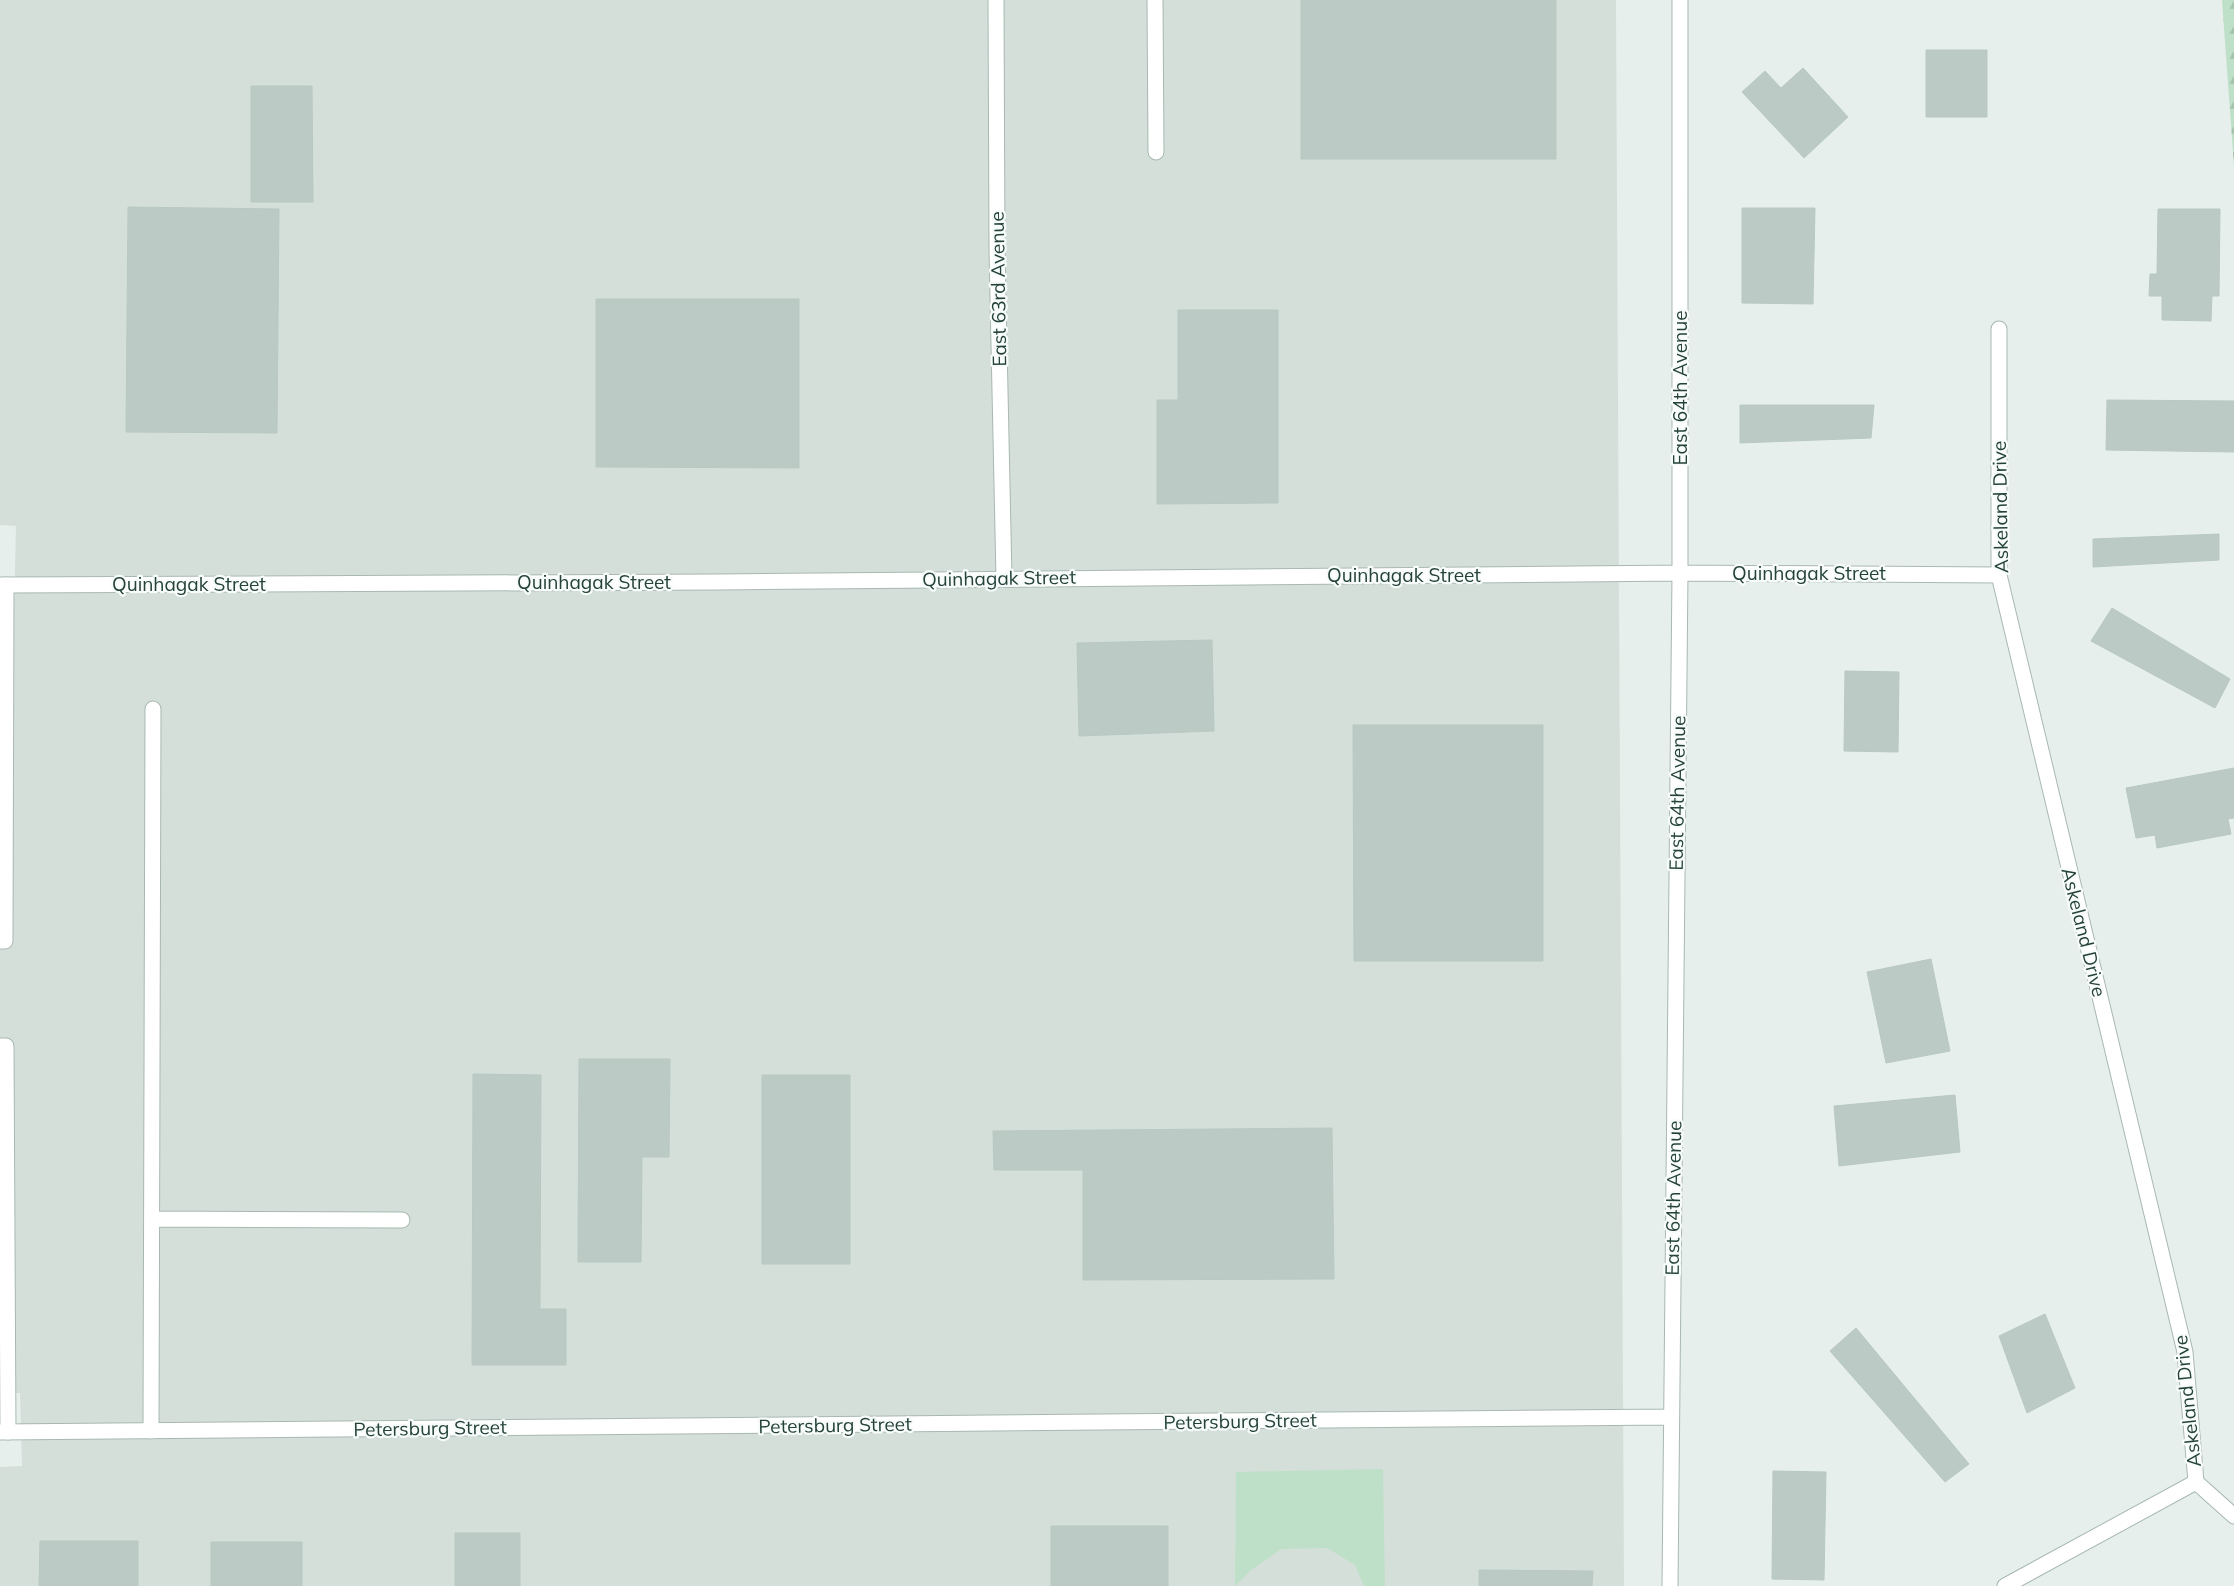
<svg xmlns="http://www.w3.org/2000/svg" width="2234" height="1586" viewBox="0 0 2234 1586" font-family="Mulish,sans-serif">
	<defs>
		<pattern id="forest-firs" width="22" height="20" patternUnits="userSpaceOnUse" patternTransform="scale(1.25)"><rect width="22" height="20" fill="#bfe0c8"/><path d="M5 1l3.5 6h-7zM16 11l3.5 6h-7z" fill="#a4c1ad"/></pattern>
	</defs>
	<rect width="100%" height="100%" fill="#e6efeb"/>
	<!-- built -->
	<path fill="#d4dfda" d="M0,0H1616L1624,1586H0V1467L22,1466L20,1393H0V612H14L16,526L0,525Z"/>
	<!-- green -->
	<path fill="#bfe0c8" d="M1383,1469L1385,1586H1364L1355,1565L1327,1548L1281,1549L1250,1571L1235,1586L1236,1472Z"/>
	<!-- forest -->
	<path fill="url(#forest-firs)" d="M2222,0H2234V167Z"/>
	<!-- building -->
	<path fill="#bbcac4" stroke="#b8c9c2" d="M1301,0H1556V159H1301Z
		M1926,50H1987V117H1926Z
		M1803,68L1848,117L1804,158L1742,92L1765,71L1781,88Z
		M251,86H312L313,202H251Z
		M128,207L279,209L277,433L126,432Z
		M1742,208H1815L1813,304L1742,303Z
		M2158,209H2220L2219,296H2212L2211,321L2162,320V296H2149L2150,274H2157Z
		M596,299H799V468L596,467Z
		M1178,310H1278V503L1157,504V400H1178Z
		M2107,400L2234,401V452L2106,450Z
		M1740,405H1874L1871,438L1740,443Z
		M2219,534V560L2093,567V539Z
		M2112,608L2230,679L2215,708L2091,641Z
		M1212,640L1214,731L1079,736L1077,643Z
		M1845,671L1899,672L1898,752L1844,751Z
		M1353,725H1543V961H1354Z
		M2234,768V818L2228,819L2231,834L2157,848L2155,835L2136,838L2126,788Z
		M1931,959L1950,1051L1886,1063L1867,972Z
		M579,1059H670L669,1157H642L641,1262H578Z
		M473,1074L541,1075L540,1309H566V1365H472Z
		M762,1075H850V1264H762Z
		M1955,1095L1960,1152L1839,1166L1834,1106Z
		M1332,1128L1334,1279L1083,1280V1170H994L993,1131Z
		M2045,1314L2075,1388L2027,1413L1999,1336Z
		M1856,1328L1969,1464L1945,1482L1830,1351Z
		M1773,1471L1826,1472L1824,1580L1772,1579Z
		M1051,1526H1168V1586H1051Z
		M455,1533H520V1586H455Z
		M40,1541H138V1586H39Z
		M211,1542H302V1586H211Z
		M1479,1570L1593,1571L1592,1586H1479Z"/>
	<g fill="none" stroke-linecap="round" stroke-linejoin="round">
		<defs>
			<path id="service" d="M1155,0L1156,152
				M0,941H5L6,585
				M0,1046H6L8,1432
				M152,1219L402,1220
				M151,1431L153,709"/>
			<path id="minor" d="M996,0L997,250L1004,578
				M1999,329V575L2185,1352L2196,1482L2234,1516
				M0,585L718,582L1680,573L1999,575
				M0,1432L1670,1417
				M1670,1586L1680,573V0
				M2005,1586L2196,1482"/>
		</defs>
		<!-- service casing -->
		<use href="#service" stroke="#a8b8b2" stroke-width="17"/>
		<!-- minor casing -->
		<use href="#minor" stroke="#a8b8b2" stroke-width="17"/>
		<!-- service -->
		<use href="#service" stroke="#fff" stroke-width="15"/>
		<!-- minor -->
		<use href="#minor" stroke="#fff" stroke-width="15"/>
	</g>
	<g text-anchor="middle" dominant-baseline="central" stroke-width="4.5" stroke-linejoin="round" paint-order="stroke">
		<!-- street labels -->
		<g font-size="19" fill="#24423a" stroke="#f7fbf9">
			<text transform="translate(998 289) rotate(-91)">East 63rd Avenue</text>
			<text transform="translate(1680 388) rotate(-90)">East 64th Avenue</text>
			<text transform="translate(2000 507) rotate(-91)">Askeland Drive</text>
			<text x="1809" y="573">Quinhagak Street</text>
			<text x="1404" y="575">Quinhagak Street</text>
			<text transform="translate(999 578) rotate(-1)">Quinhagak Street</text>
			<text x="594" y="582">Quinhagak Street</text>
			<text x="189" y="584">Quinhagak Street</text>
			<text transform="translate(1677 793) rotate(-89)">East 64th Avenue</text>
			<text transform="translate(2084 932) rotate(76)">Askeland Drive</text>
			<text transform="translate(1673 1198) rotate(-89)">East 64th Avenue</text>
			<text transform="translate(2187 1401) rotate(-96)">Askeland Drive</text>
			<text transform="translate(1240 1421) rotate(-1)">Petersburg Street</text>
			<text transform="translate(835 1425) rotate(-1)">Petersburg Street</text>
			<text transform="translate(430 1428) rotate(-1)">Petersburg Street</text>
		</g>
	</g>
</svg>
